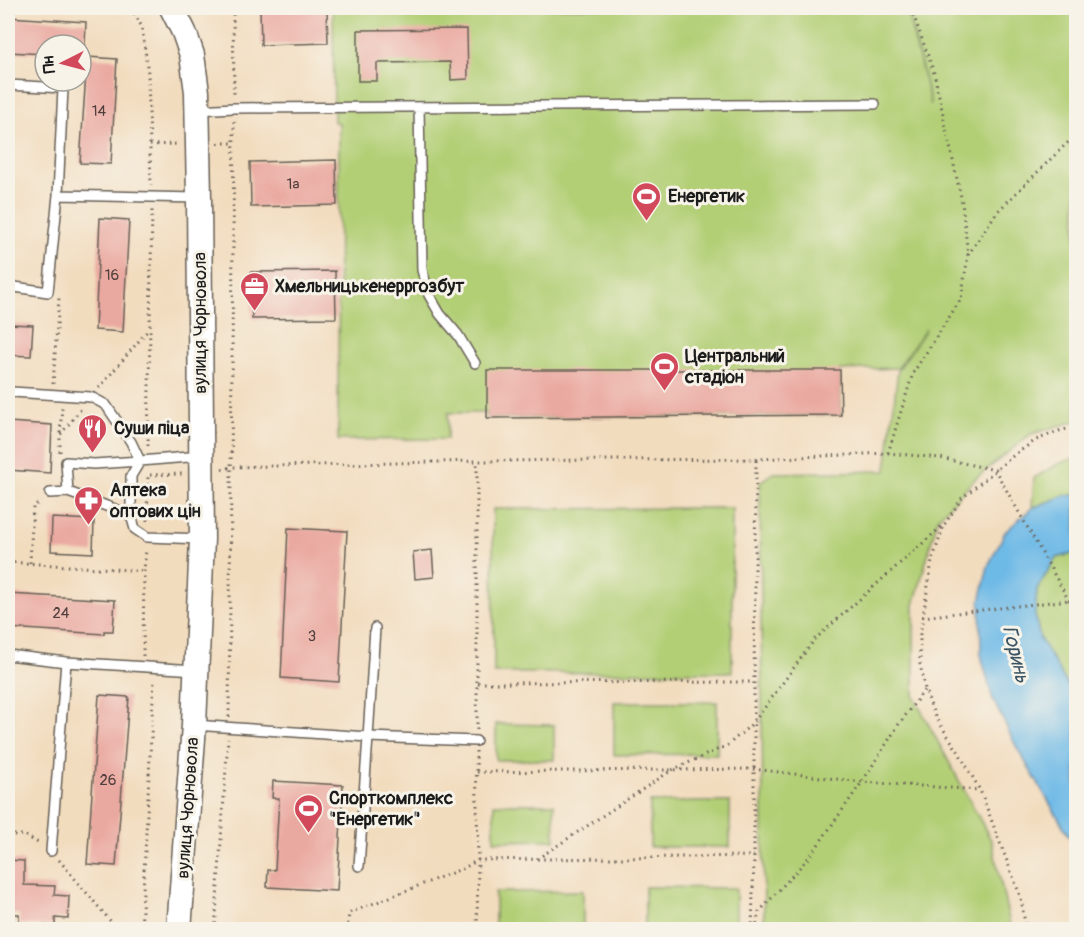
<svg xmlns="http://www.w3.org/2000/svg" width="1084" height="937" viewBox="0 0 1084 937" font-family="Pangolin,sans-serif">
	<rect width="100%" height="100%" fill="#f7f3e8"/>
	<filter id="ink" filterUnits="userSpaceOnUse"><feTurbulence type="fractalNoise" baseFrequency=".0167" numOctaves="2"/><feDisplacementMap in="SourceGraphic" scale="12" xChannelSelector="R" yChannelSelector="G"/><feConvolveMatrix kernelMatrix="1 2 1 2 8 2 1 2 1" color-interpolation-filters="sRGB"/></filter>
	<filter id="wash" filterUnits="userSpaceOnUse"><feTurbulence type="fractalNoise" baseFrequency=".008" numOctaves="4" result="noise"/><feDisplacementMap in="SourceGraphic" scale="24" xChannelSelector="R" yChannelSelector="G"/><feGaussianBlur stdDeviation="1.35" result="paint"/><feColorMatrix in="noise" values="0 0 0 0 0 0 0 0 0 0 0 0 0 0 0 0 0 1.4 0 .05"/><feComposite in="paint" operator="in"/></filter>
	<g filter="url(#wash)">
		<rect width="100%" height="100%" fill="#f2dcbe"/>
		<!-- green -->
		<path fill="#b2cf76" stroke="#677649" stroke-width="1.5" d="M333,8H906L931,105L907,8H1076V421L1031,434L975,479L938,518L914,605V697L992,842L1011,929H764L760,482L773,473L886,471L898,370L926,329L898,368L840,370L841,415L487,418V413H448L447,439L338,440L339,123L334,122Z
			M1076,458V495H1066L1032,508L1034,478L1058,464Z
			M732,508V672L494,673L493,509Z
			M1076,553V699L1040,639L1035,615L1037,589L1056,558Z
			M614,702H717V754L614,755Z
			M496,724L554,725V760H496Z
			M650,802H730V847H650Z
			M494,804H554L555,840L494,841Z
			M645,887L736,888V929H645Z
			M583,891V929H495V892Z"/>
		<!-- water -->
		<path fill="#6ebae7" stroke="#456b82" stroke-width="1.5" d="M1066,495H1076V553L1056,558L1037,589L1035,615L1040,639L1076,699V838L1069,836L1017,748L993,700L981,655L980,602L988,566L1005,532L1032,508Z"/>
		<g id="blocks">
			<!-- building -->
			<path fill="#eaa9a0" d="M260,8H327L328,43L261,45Z
				M8,17L86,22L85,45H45V54L8,52Z
				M467,29L468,79L451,80L450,62L377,63V81H358V30Z
				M87,57L117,59L111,164L80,163Z
				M336,160L337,205L251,207L250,162Z
				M100,218L129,220L123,332L95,330Z
				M335,271L336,318L252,319L251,272Z
				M8,324L33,325L31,356L8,355Z
				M487,370H840L841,415L487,418Z
				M8,422L52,425L50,473L8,470Z
				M52,518L94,520L93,553L51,551Z
				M288,528L347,531L339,682L281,678Z
				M432,550L434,577L415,579L413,552Z
				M8,594L115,600L113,631H104V634L8,628Z
				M99,695L129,697L116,866L87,864Z
				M273,781L343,785L337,891L267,887L268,870H275L279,798H272Z
				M8,860L24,861V885L55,886L54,895L69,896L68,919L55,918V926L19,924V914H8Z"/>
		</g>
	</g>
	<g filter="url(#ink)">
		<use href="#blocks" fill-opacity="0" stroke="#675f55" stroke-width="1.5"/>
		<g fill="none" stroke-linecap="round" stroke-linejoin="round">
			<defs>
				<path id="service" d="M8,85L63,88L58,195L48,292L8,286
					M419,107L422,270L429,295L440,314L458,335L475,363
					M197,110L234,108L875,104
					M58,195L197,198
					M8,395L12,392L91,397L106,405L131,442L140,461L201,456
					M50,493L68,492
					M131,515L68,492L66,462L94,464L140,461L131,476V515L135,529L147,537L202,539
					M375,628L368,737L476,741
					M8,655L66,662L196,670
					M194,725L368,737L359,866
					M51,851L66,662"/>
				<path id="tertiary" d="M172,8L184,32L192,55L197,92L199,198L202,539L194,725L179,930"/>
			</defs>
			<!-- service casing -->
			<use href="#service" stroke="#675f55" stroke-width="12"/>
			<!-- tertiary casing -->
			<use href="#tertiary" stroke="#675f55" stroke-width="27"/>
			<!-- path -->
			<path stroke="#675f55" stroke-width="3" stroke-dasharray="1.5 4.5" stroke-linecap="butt" d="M131,8L142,27L148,73L151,185
				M233,8L234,96
				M218,143H234
				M150,145L178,144
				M968,255L997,212L1062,148L1076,135
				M53,384L59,298
				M99,388L149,329
				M60,433L62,407
				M148,446L152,210
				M60,452V435L81,409
				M888,453L913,373L961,299L968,256L962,202L934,73L911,8
				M222,469L232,467L477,461L756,459L888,453L940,458L995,470L1072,606L1076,609
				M150,475L182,474
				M147,521L148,474
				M8,562L144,571
				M30,563L33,507L41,501
				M922,617L1069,600
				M143,656L144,571L146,549
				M478,683L754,682
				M229,717L234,120
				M477,730V461
				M476,751L478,860L477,930
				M477,772L753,769L862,782L980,790
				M8,835H24L40,844
				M537,859L672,770L728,745L754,722L815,639L942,526
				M59,860L118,930
				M141,930L154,679
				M215,930L228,738
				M347,930L349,913L464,868L478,860L754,856
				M752,930L754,856V682L756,459
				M755,930L759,912L811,855L862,782L899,724L925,689
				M1026,930L1021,898L980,790L958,751L935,717L925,689L920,664V634L932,561L944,525L962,498L1014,455L1036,440L1059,431L1076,427"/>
			<!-- service -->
			<use href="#service" stroke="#fff" stroke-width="9"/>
			<!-- tertiary -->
			<use href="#tertiary" stroke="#fff" stroke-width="24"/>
		</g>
	</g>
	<!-- icons -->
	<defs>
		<symbol id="stadium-pin" viewBox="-11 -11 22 30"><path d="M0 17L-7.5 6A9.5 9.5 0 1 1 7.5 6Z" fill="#d1495b" stroke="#f7f3e8"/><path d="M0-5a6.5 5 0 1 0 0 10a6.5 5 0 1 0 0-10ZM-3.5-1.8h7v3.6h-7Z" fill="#fff"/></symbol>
		<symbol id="office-pin" viewBox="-11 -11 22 30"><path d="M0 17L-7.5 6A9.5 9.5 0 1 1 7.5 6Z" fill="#d1495b" stroke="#f7f3e8"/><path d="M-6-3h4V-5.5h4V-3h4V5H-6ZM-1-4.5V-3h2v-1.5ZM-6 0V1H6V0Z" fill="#fff"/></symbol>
		<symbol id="restaurant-pin" viewBox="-11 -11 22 30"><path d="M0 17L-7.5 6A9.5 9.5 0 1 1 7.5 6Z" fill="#d1495b" stroke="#f7f3e8"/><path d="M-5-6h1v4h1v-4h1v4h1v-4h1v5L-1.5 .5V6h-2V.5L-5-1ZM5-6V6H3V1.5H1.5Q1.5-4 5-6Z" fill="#fff"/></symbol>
		<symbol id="pharmacy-pin" viewBox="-11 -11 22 30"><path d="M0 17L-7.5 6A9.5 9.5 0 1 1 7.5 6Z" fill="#d1495b" stroke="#f7f3e8"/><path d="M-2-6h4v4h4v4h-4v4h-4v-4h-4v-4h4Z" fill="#fff"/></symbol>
	</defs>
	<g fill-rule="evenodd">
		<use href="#stadium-pin" x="630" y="180" width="33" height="45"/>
		<use href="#office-pin" x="238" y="270" width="33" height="45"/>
		<use href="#stadium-pin" x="648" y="350" width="33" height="45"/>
		<use href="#restaurant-pin" x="76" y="412" width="33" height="45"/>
		<use href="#pharmacy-pin" x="72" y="484" width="33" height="45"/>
		<use href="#stadium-pin" x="292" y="792" width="33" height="45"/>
	</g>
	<g text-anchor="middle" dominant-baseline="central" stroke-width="6" stroke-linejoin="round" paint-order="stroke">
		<!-- number labels -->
		<g font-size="15" fill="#503f3d">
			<text x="99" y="111">14</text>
			<text x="293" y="184">1а</text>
			<text x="112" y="275">16</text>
			<text x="61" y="613">24</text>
			<text x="312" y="636">3</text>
			<text x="108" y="780">26</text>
		</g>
		<!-- poi labels -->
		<g font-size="18" font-weight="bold" fill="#1c1c1c" stroke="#f7f3e8" text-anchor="start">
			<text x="668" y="196">Енергетик</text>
			<text x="275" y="286">Хмельницькенерргозбут</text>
			<text x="685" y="356">Центральний<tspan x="685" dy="21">стадіон</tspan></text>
			<text x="114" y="428">Суши піца</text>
			<text x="110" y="490">Аптека<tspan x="110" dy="21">оптових цін</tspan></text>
			<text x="329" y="798">Спорткомплекс<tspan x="329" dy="21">"Енергетик"</tspan></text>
		</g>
		<!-- street labels -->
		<g font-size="18" fill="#1c1c1c" stroke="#f7f3e8">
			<text transform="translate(200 323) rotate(-90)">вулиця Чорновола</text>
			<text transform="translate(188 808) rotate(-86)">вулиця Чорновола</text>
		</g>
		<!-- water labels -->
		<g font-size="20" font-style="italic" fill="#395363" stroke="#f7f3e8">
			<text transform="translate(1016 654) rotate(76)">Горинь</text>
		</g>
	</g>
	<!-- margin -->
	<rect width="1084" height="937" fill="none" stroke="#f7f3e8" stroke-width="30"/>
	<!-- north arrow -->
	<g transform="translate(63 63) rotate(264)"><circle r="28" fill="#f7f3e8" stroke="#9f9d96" stroke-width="1.5"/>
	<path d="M0-4.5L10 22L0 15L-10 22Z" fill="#d1495b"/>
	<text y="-9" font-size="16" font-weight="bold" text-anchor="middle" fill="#1c1c1c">Пн</text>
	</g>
</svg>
